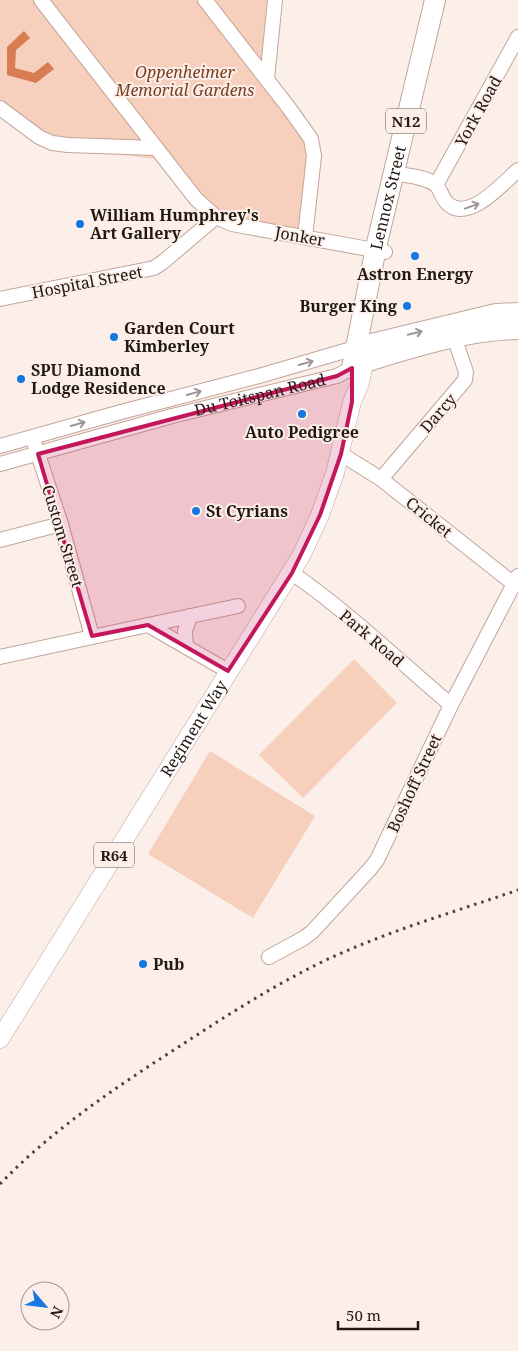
<svg xmlns="http://www.w3.org/2000/svg" width="518" height="1351" viewBox="0 0 518 1351" font-family="'Noto Serif',serif">
	<rect width="100%" height="100%" fill="#fcefea"/>
	<!-- green -->
	<path fill="#f7cfbd" d="M0,0H274L268,84L313,144L302,240L217,223C192,210 178,183 162,160L44,145L0,109Z
		M354,659L397,703L303,798L259,755Z
		M210,751L315,816L253,918L148,854Z"/>
	<!-- water -->
	<path fill="#d87c52" d="M24,31L30,38L16,50L15,68L34,73L48,62L54,69L36,83L7,75V47Z"/>
	<g fill="none" stroke-linecap="round" stroke-linejoin="round">
		<defs>
			<g id="minor">
				<path d="M41,0L196,199L216,217L232,224L385,252"/>
				<path d="M205,0L289,108L311,139L314,156L305,237"/>
				<path d="M267,79L275,0"/>
				<path d="M0,108L39,137L52,143L68,145L156,148"/>
				<path d="M394,173C407,176 423,176 435,184C440,188 442,198 447,203C468,224 503,183 518,170"/>
				<path d="M436,185L518,37"/>
				<path d="M0,299L154,268L163,262L216,217"/>
				<path d="M35,445L61,524L92,636"/>
				<path d="M0,446L121,412L259,376L355,348"/>
				<path d="M341,454L381,479L514,584"/>
				<path id="s1" d="M0,464L172,416L337,376L352,368"/>
				<path d="M381,479L465,380L466,372L454,337"/>
				<path d="M0,540L61,524"/>
				<path d="M292,573C348,612 399,661 451,705"/>
				<path d="M148,625L238,606"/>
				<path d="M186,647L185,631L190,616"/>
				<path d="M0,657L148,625L228,671"/>
				<path d="M269,957L304,938L312,932L370,869L377,860L451,705L518,576"/>
			</g>
			<g id="major">
				<path id="s2" d="M0,1039L301,556L320,515L335,473L352,402L360,383L364,362"/>
			</g>
			<g id="highway">
				<path d="M355,348L496,314L518,313"/>
				<path id="s3" d="M352,368L377,243L435,0"/>
				<path d="M352,368L364,362C414,347 466,330 518,329"/>
			</g>
		</defs>
		<!-- minor casing -->
		<use href="#minor" stroke="#c3a598" stroke-width="16"/>
		<!-- major casing -->
		<use href="#major" stroke="#c3a598" stroke-width="19"/>
		<!-- highway casing -->
		<use href="#highway" stroke="#c3a598" stroke-width="22"/>
		<!-- minor -->
		<use href="#minor" stroke="#fff" stroke-width="14"/>
		<!-- major -->
		<use href="#major" stroke="#fff" stroke-width="18"/>
		<!-- highway -->
		<use href="#highway" stroke="#fff" stroke-width="20"/>
		<!-- rail -->
		<path stroke="#4c413c" stroke-width="3" stroke-dasharray="2.5 5" stroke-linecap="butt" d="M0,1184C54,1128 118,1086 183,1044C229,1014 276,984 326,960C388,931 454,912 518,890"/>
	</g>
	<!-- one-way arrows -->
	<defs><path id="oneway-shaft" d="M-6 0H5M1.5-3L5.5 0L1.5 3" fill="none" stroke-width="1.6" stroke-linecap="round" stroke-linejoin="round" transform="scale(1.25)"/></defs>
	<g stroke="#9c9795">
		<use href="#oneway-shaft" transform="translate(472 206) rotate(-20)"/>
		<use href="#oneway-shaft" transform="translate(415 333) rotate(-13)"/>
		<use href="#oneway-shaft" transform="translate(306 363) rotate(-15)"/>
		<use href="#oneway-shaft" transform="translate(194 393) rotate(-15)"/>
		<use href="#oneway-shaft" transform="translate(78 424) rotate(-16)"/>
	</g>
	<!-- marked area -->
	<path fill="#c2185b" fill-opacity="0.2" stroke="#c2185b" stroke-width="4" stroke-linejoin="round" d="M352,368V402L341,454L320,515L292,573L228,671L148,625L92,636L38,454L337,376Z"/>
	<!-- markers -->
	<g fill="#1578e1" stroke="#fcefea" stroke-width="2">
		<circle cx="80" cy="224" r="5"/>
		<circle cx="415" cy="256" r="5"/>
		<circle cx="407" cy="306" r="5"/>
		<circle cx="114" cy="337" r="5"/>
		<circle cx="21" cy="379" r="5"/>
		<circle cx="302" cy="414" r="5"/>
		<circle cx="196" cy="511" r="5"/>
		<circle cx="143" cy="964" r="5"/>
	</g>
	<g text-anchor="middle" dominant-baseline="central" stroke-width="4" stroke-linejoin="round" paint-order="stroke">
		<!-- shield labels -->
		<g fill="#fcefea" stroke="#645854" stroke-width="1">
			<rect x="386" y="108.5" width="40" height="25" rx="4"/>
			<rect x="94" y="842.5" width="40" height="25" rx="4"/>
		</g>
		<g font-size="15" font-weight="bold" fill="#231813">
			<text x="406" y="121">N12</text>
			<text x="114" y="855">R64</text>
		</g>
		<!-- park labels -->
		<g font-size="16" font-style="italic" fill="#793c1e" stroke="#fcefea">
			<text x="185" y="72">Oppenheimer<tspan x="185" dy="18">Memorial Gardens</tspan></text>
		</g>
		<!-- street labels -->
		<g font-size="16" fill="#231813" stroke="#fcefea">
			<text transform="translate(478 111) rotate(-61)">York Road</text>
			<text stroke="none"><textPath href="#s3" startOffset="174">Lennox Street</textPath></text>
			<text transform="translate(300 236) rotate(10)">Jonker</text>
			<text transform="translate(87 282) rotate(-11)">Hospital Street</text>
			<text stroke="none"><textPath href="#s1" startOffset="269">Du Toitspan Road</textPath></text>
			<text transform="translate(438 413) rotate(-49)">Darcy</text>
			<text transform="translate(429 517) rotate(39)">Cricket</text>
			<text transform="translate(63 536) rotate(73)">Custom Street</text>
			<text transform="translate(372 638) rotate(40)">Park Road</text>
			<text stroke="none"><textPath href="#s2" startOffset="366">Regiment Way</textPath></text>
			<text transform="translate(414 783) rotate(-65)">Boshoff Street</text>
		</g>
		<!-- poi labels -->
		<g font-size="16" font-weight="bold" fill="#231813" stroke="#fcefea" text-anchor="start">
			<text x="90" y="215">William Humphrey's<tspan x="90" dy="18">Art Gallery</tspan></text>
			<text x="415" y="274" text-anchor="middle">Astron Energy</text>
			<text x="397" y="306" text-anchor="end">Burger King</text>
			<text x="124" y="328">Garden Court<tspan x="124" dy="18">Kimberley</tspan></text>
			<text x="31" y="370">SPU Diamond<tspan x="31" dy="18">Lodge Residence</tspan></text>
			<text x="302" y="432" text-anchor="middle">Auto Pedigree</text>
			<text x="206" y="511">St Cyrians</text>
			<text x="153" y="964">Pub</text>
		</g>
	</g>
	<!-- north arrow -->
	<g transform="translate(45 1306) rotate(118)"><circle r="24" fill="#fcefea" stroke="#a59994"/>
	<path d="M0-4L9 19L0 12L-9 19Z" fill="#1578e1"/>
	<text y="-8" font-size="14" font-weight="bold" text-anchor="middle" fill="#231813">N</text>
	</g>
	<!-- scale -->
	<path d="M338 1321v8h80v-8" fill="none" stroke="#231813" stroke-width="2.5"/>
	<text x="346" y="1321" font-size="15" fill="#231813" stroke="#fcefea" stroke-width="4" paint-order="stroke">50 m</text>
</svg>
